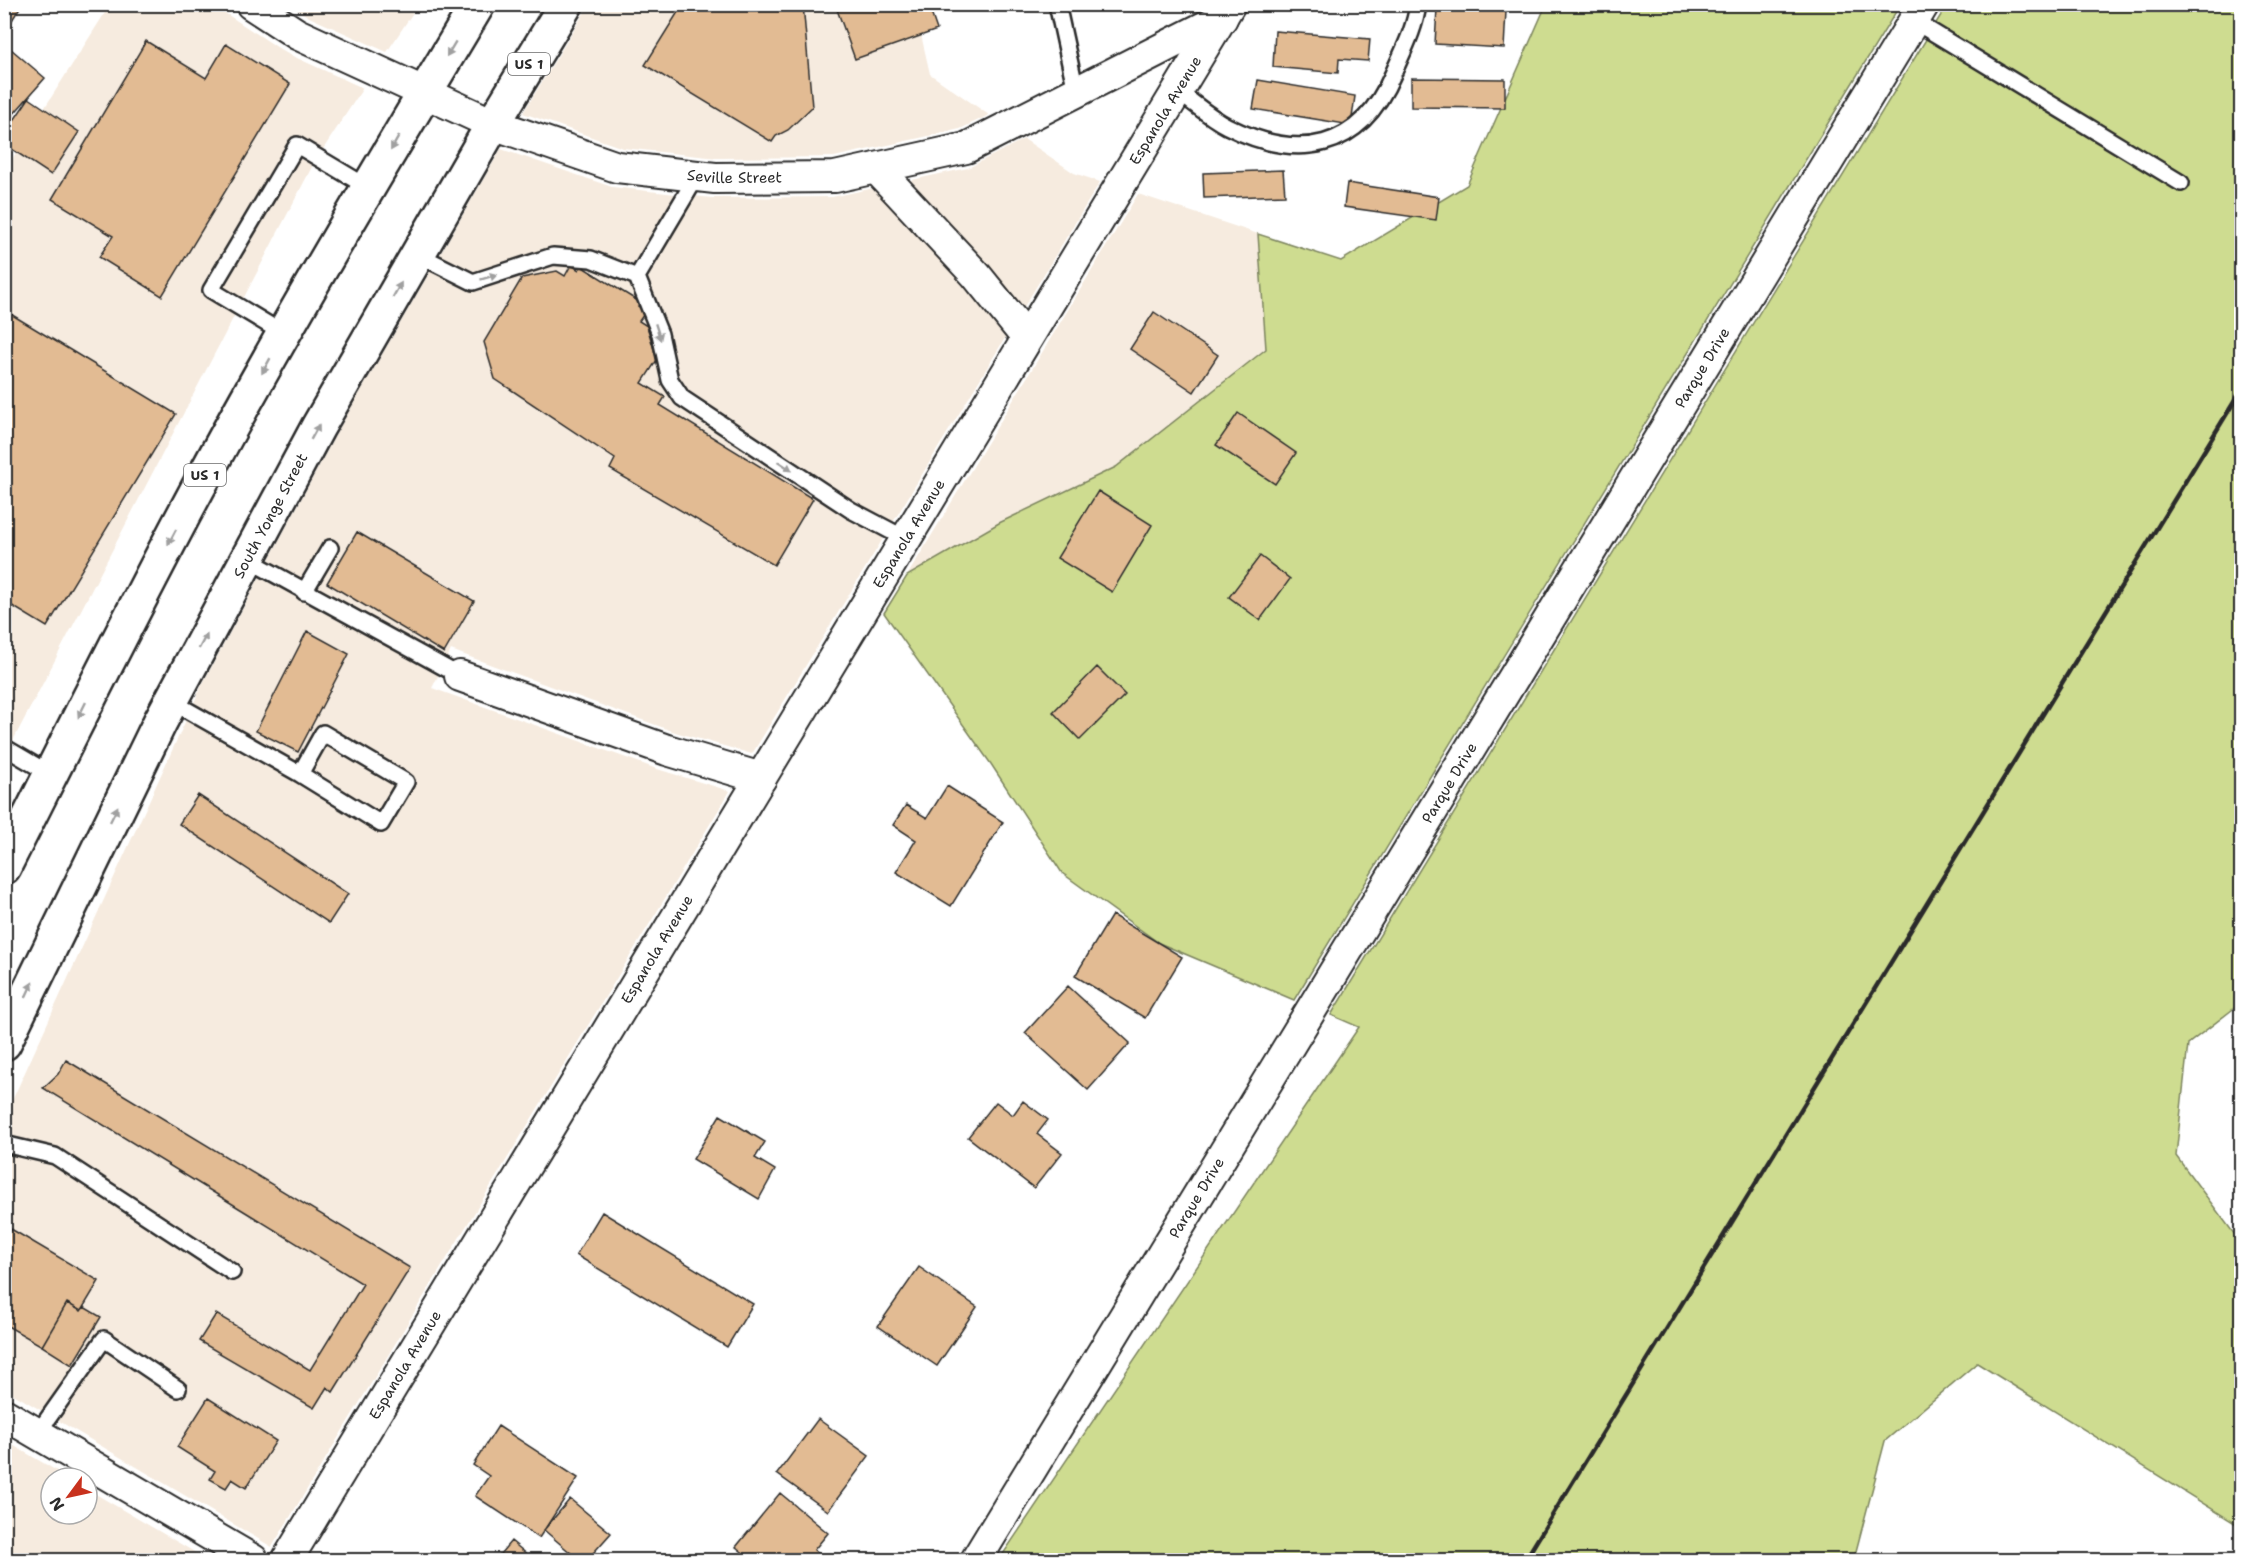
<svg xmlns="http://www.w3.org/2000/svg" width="2246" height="1565" viewBox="0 0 2246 1565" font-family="'Shantell Sans',sans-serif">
	<rect width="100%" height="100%" fill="#fff"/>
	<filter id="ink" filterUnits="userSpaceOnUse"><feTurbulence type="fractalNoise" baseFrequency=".0167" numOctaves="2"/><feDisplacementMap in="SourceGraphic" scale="12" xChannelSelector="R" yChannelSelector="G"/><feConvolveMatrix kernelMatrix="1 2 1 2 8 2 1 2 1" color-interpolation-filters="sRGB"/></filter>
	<g filter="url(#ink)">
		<!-- built -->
		<path fill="#f6ebdf" d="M914,4L930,74L989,115L960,129L834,157L718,158L623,148L523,113L589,5Z
			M110,5H213L286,53L363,88L314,163L5,756V170Z
			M290,5H418L387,52L309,17Z
			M1024,139L1074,173L1100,182L752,754L675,732L451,650L432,688L657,769L730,791L272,1547L5,1389V1116L202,685L336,434L501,149L612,187L712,198L832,197L968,168Z
			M1138,194L1258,234L1266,349L1116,467L999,523L907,576Z
			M4,1440L69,1478H51V1514H87V1489L208,1560H5Z"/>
		<!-- green -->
		<path fill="#cedc90" stroke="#7c845e" stroke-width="1.5" d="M1546,5H1900L1294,1000L1159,943L1062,873L991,764L884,613L907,576L999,523L1116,467L1266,349L1258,234L1341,261L1467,185Z
			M1947,5H2241V1003L2188,1044L2176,1156L2241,1243V1527L1977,1363L1885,1441L1855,1555L1859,1560H999L1359,1027L1331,1015Z"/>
		<!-- building -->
		<path fill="#e2bb93" stroke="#2b2b2b" stroke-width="1.5" d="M4,4H22L6,30L4,29Z
			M683,4H803L812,107L788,130L776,136L772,142L645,65Z
			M835,4H928L937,30L855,59Z
			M1437,8L1506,11L1504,48L1435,44Z
			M1275,31L1370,39L1368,61L1339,59L1338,73L1273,67Z
			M146,41L206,78L226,44L290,84L162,296L99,257L113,236L52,199Z
			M4,43L45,78L4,125Z
			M1411,78L1505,79V108L1411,107Z
			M1258,80L1355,96L1351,125L1253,109Z
			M29,98L79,132L51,175L4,144V135Z
			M1283,170L1285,195L1204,198L1203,173Z
			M1347,183L1439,197L1436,220L1344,207Z
			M571,265L579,270L581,266L641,303L638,306L646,311L639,321L647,326L657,360L642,383L665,397L660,405L813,499L774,565L610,469L615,459L495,379L484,342L522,278L557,271L565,276Z
			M4,310L176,414L47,627L4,601Z
			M1154,312L1218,355L1194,392L1130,349Z
			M1238,413L1296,453L1275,484L1216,445Z
			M1098,491L1152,525L1112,592L1057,558Z
			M357,532L474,601L444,653L327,583Z
			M1260,556L1290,579L1260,620L1229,597Z
			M307,631L349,654L298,752L256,731Z
			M1097,667L1125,695L1080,740L1053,712Z
			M947,786L1003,822L951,906L896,872L916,840L893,825L906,805L927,818Z
			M198,795L348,894L329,923L179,824Z
			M1112,915L1182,957L1145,1018L1075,976Z
			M1068,986L1130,1043L1088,1090L1025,1033Z
			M66,1060L410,1268L333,1392L327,1387L314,1408L199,1341L216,1314L310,1370L363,1284L43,1088L58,1074Z
			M1023,1101L1048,1120L1037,1134L1062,1153L1034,1188L968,1137L996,1102L1013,1115Z
			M720,1115L765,1142L755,1158L775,1170L759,1199L693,1159Z
			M602,1212L753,1304L727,1347L576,1255Z
			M11,1229L99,1281L81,1311L67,1303L42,1346L4,1324V1240Z
			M919,1267L977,1307L937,1366L878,1326Z
			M67,1303L81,1311L84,1307L101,1317L72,1365L42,1346Z
			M208,1398L276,1441L246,1488L232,1479L226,1488L210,1479L215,1471L177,1447Z
			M818,1419L869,1456L828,1511L777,1474Z
			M498,1426L578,1478L539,1538L475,1496L489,1476L473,1465Z
			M780,1493L828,1533L814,1550L826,1560H752L736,1547Z
			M570,1499L611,1533L587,1560H579L544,1530Z
			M511,1541L534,1560H495Z"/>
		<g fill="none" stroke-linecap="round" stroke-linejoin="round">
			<defs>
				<path id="lane" d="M1057,4L1076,91
					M1914,21L2181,183
					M1177,91C1193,102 1209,117 1227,126C1298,162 1360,151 1393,74C1403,51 1415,29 1418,4
					M417,254L473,282L553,256L591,259L637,277L660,334L670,380L682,398L851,510L906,539
					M637,277L697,176
					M284,334L211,290L297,145L369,188
					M247,559L460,676
					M304,592L330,548
					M171,701L300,774L381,824L406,782L323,733L300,774
					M4,747L50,774
					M4,1144L55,1156L232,1272
					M37,1434L104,1339L178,1389"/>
				<g id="street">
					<path id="s1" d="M251,4L297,34L493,124L617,167L715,178L835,177L966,148L1222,18"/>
					<path d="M876,168L976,275L1027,338"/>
					<path d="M460,676L667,750L761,778"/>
					<path d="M4,1414L253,1560"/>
					<path id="s2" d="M287,1560L1230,4"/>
					<path id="s3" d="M976,1560L1924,4"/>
				</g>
				<g id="primary">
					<path d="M4,867C68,740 131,613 198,488C286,324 382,164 478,4"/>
					<path id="s4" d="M4,1043L160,722L318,427L493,124L566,4"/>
				</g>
			</defs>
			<!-- lane casing -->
			<use href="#lane" stroke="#2b2b2b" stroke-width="20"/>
			<!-- street casing -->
			<use href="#street" stroke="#2b2b2b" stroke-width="34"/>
			<!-- primary casing -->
			<use href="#primary" stroke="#2b2b2b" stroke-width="38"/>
			<!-- lane -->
			<use href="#lane" stroke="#fff" stroke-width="15"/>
			<!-- street -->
			<use href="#street" stroke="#fff" stroke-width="30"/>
			<!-- primary -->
			<use href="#primary" stroke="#fff" stroke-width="33"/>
			<!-- rail -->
			<path stroke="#2b2b2b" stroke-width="4.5" d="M1525,1560L2242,389"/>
		</g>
		<!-- one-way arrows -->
		<defs><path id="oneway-solid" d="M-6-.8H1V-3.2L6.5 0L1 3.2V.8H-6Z" transform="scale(1.5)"/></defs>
		<g fill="#a0a0a0">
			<use href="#oneway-solid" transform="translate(451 49) rotate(121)"/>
			<use href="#oneway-solid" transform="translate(395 143) rotate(120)"/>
			<use href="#oneway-solid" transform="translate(489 277) rotate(-17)"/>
			<use href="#oneway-solid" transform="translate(397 290) rotate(-60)"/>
			<use href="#oneway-solid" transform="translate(658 332) rotate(72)"/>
			<use href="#oneway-solid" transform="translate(266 366) rotate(119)"/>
			<use href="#oneway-solid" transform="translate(315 432) rotate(-61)"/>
			<use href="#oneway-solid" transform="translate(785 466) rotate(34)"/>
			<use href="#oneway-solid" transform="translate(172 537) rotate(118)"/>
			<use href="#oneway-solid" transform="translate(203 641) rotate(-62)"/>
			<use href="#oneway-solid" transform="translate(82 710) rotate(116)"/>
			<use href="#oneway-solid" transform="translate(114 814) rotate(-64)"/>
			<use href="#oneway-solid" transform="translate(29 990) rotate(-65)"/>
		</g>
	</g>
	<g text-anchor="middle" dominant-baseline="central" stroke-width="4.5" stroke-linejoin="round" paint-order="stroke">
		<!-- shield labels -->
		<g fill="#fff" stroke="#6b6b6b" stroke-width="1.5">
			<rect x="508" y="53" width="42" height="22" rx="4.5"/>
			<rect x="184" y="464" width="42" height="22" rx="4.5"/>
		</g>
		<g font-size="14" font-weight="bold" fill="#2b2b2b">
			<text x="529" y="64">US 1</text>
			<text x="205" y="475">US 1</text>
		</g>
		<!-- street labels -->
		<g font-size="15" fill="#2b2b2b" stroke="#fff">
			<text stroke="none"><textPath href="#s2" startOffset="1695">Espanola Avenue</textPath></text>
			<text stroke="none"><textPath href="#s1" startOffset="520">Seville Street</textPath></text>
			<text stroke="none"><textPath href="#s3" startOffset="1396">Parque Drive</textPath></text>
			<text stroke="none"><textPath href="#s4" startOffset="591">South Yonge Street</textPath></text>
			<text stroke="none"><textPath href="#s2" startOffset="1200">Espanola Avenue</textPath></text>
			<text stroke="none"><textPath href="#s3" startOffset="910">Parque Drive</textPath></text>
			<text stroke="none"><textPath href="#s2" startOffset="714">Espanola Avenue</textPath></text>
			<text stroke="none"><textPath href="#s3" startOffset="424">Parque Drive</textPath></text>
			<text stroke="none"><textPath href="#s2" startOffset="228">Espanola Avenue</textPath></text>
		</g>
	</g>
	<!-- margin -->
	<rect width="2246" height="1565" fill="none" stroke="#fff" stroke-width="24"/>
	<rect x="12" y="12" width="2222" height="1541" fill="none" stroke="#2b2b2b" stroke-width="2" filter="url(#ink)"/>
	<!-- north arrow -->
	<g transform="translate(69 1496) rotate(237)"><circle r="28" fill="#ffffff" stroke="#aaaaaa" stroke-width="1.5"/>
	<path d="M0-4.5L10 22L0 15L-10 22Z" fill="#c8321e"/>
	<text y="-9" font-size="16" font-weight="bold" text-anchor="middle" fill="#2b2b2b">N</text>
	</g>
</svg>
